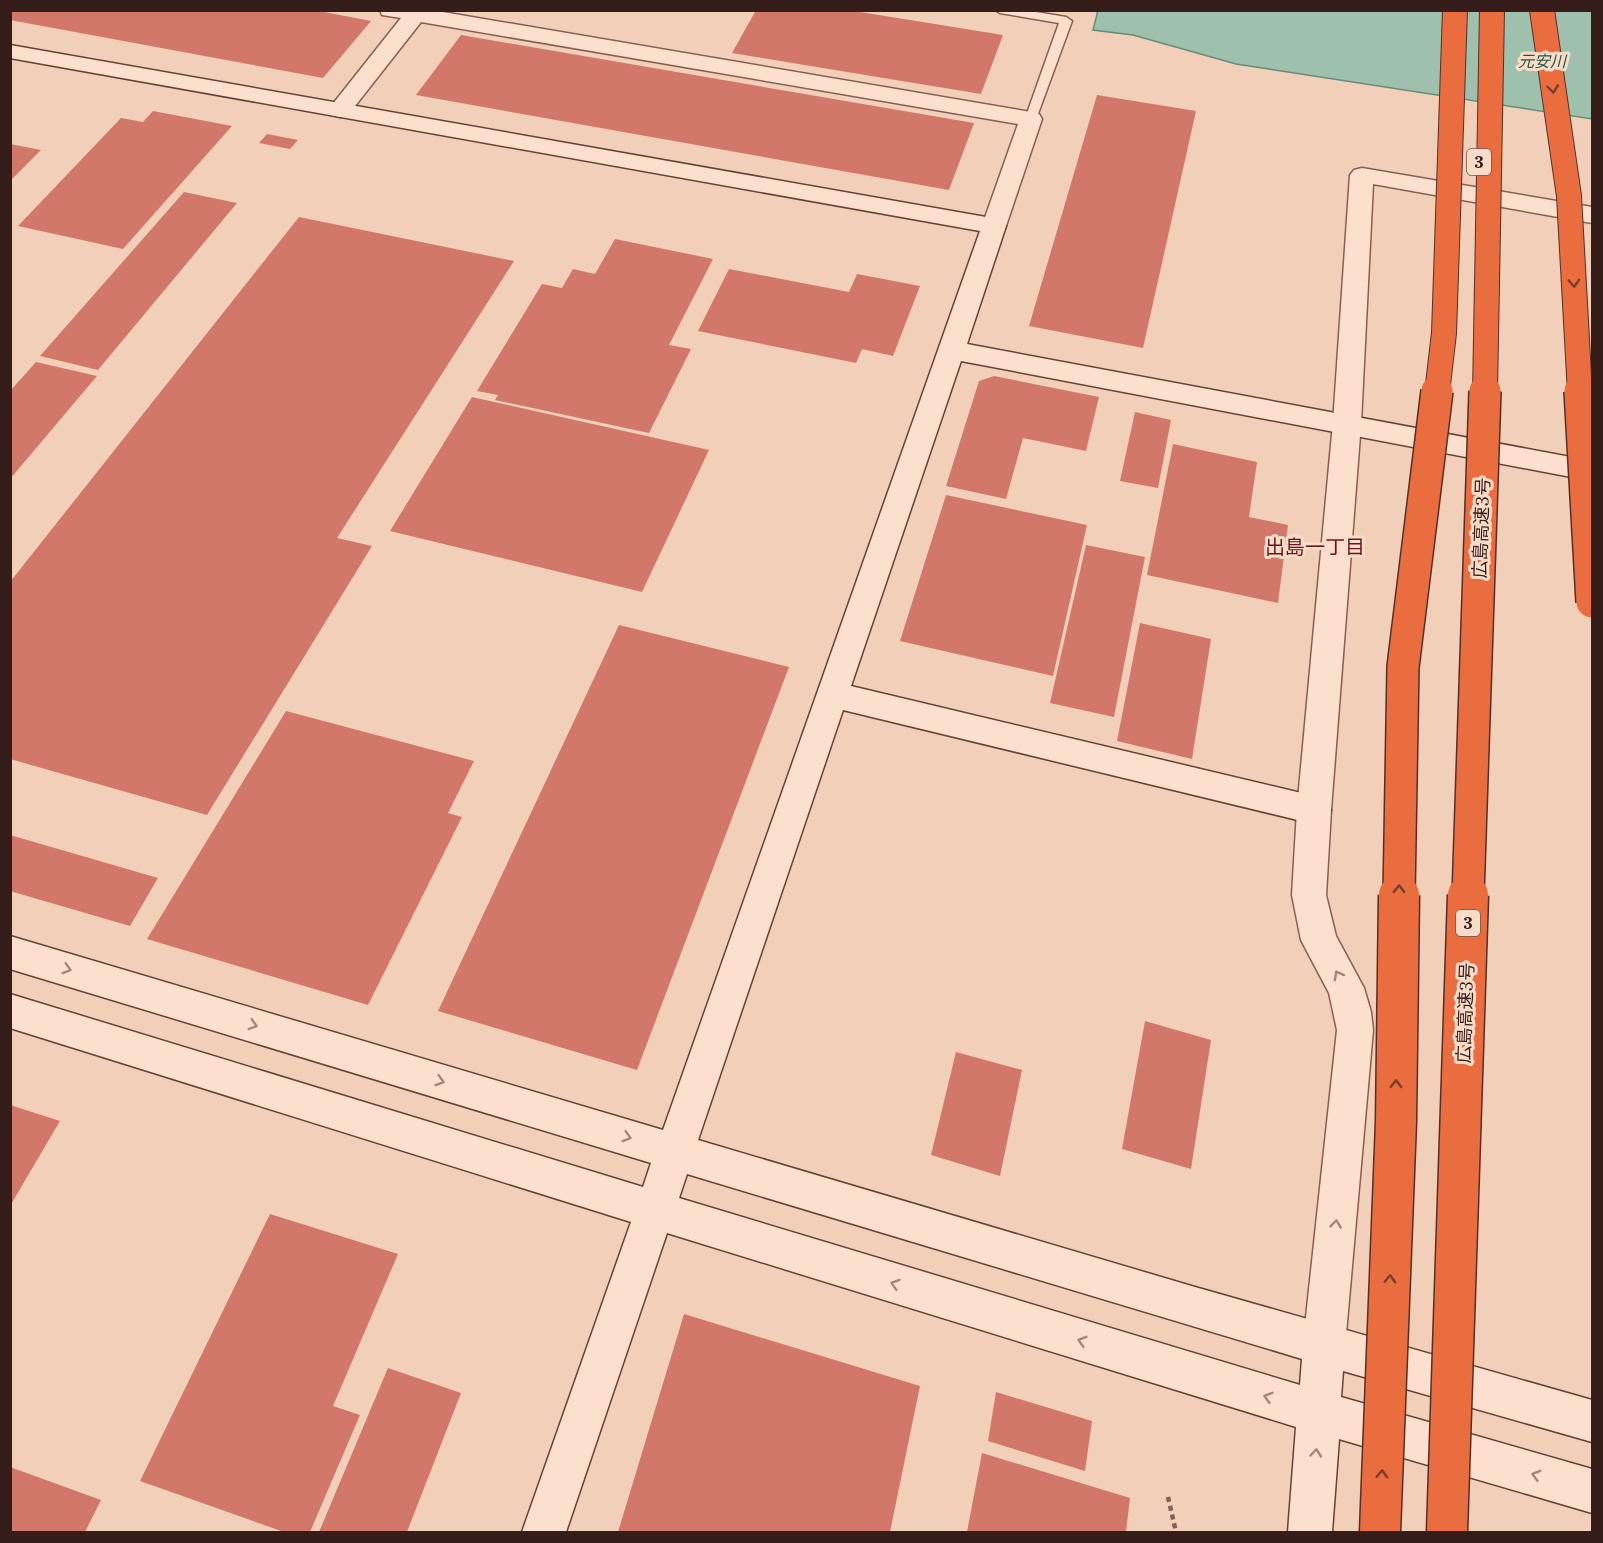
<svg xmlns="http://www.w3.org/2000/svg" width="1603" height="1543" viewBox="0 0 1603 1543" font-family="'IBM Plex Serif','Noto Sans JP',serif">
	<rect width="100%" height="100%" fill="#f1cfb9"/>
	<!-- water -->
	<path fill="#9ec0ac" stroke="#658e78" stroke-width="1.5" d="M1098,10L1592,11V119L1236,64L1133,35L1093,30Z"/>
	<!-- building -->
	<path fill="#d2786b" d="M10,10H314L371,21L323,78L10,20Z
		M756,10H848L1003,35L981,94L732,53Z
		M461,35L974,123L949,190L416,95Z
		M1097,95L1196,111L1143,348L1029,326Z
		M153,111L232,126L123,249L18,226L121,118L143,122Z
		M267,134L298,140L290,149L259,143Z
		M10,144L41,150L10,181Z
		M184,192L237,203L98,370L40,356Z
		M299,217L514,261L337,538L372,546L207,815L10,759V582Z
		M615,239L713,259L669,345L691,349L649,433L495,400L498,395L477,391L542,284L562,288L573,269L595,274Z
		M729,269L849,292L857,274L920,286L893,356L862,349L856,363L698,331Z
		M36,362L97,376L10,479V391Z
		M994,376L1099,397L1086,451L1023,438L1006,499L946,486L979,381Z
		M472,397L709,450L642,592L390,531Z
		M1135,412L1171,420L1158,488L1120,481Z
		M1173,444L1257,462L1249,517L1288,525L1278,603L1147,575Z
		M946,495L1087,525L1053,676L900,641Z
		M1086,545L1145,557L1114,717L1050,703Z
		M1140,623L1211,639L1192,759L1117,741Z
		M619,625L789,667L637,1070L438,1011Z
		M286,711L474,761L448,813L462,817L368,1005L147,939Z
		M10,835L158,878L130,926L10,891Z
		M1145,1021L1211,1040L1191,1169L1122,1149Z
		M956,1052L1022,1070L1000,1176L931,1155Z
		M10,1105L60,1121L10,1206Z
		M270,1214L398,1254L333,1406L360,1415L310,1532H284L140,1481Z
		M684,1314L920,1386L890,1532H618Z
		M388,1368L461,1393L407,1532H319Z
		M996,1392L1092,1421L1085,1471L988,1441Z
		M982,1453L1130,1498L1126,1532H967Z
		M10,1467L101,1500L85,1532H10Z"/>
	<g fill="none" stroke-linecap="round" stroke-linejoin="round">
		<defs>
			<path id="lane" d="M995,10H1024L1066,17L1072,21L1035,122L1031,123L1025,119L1059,23L1000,13Z"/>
			<path id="street" d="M380,10H431L1031,112L1039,114L1042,119L1006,226L1003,232L994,234L985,232L982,226L1018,124L421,22L348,115L340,117L332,115L329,110L332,105L401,18L382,15Z
				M1362,168L1592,207V223L1373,184L1361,423L1331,810L1326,895L1336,936L1364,988L1371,1012L1373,1030L1345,1345L1339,1360L1324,1366L1309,1360L1303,1345L1337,1030L1329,993L1301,940L1292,895L1297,810L1333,423L1350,175L1354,170Z"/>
			<path id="secondary" d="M10,45L1003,220L1006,226L967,344L1592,461V481L961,361L851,686L1314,796L1326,800L1331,810L1326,820L1314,824L843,710L698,1140L1195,1287L1592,1400V1442L1343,1371L1341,1397L1592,1469V1513L1339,1439L1332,1532H1288L1296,1427L667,1233L566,1532H522L631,1222L10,1028V994L643,1187L651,1163L10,969V936L663,1130L980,231L10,58ZM687,1174L1302,1359L1300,1385L679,1198Z"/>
		</defs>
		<!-- lane casing -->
		<use href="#lane" stroke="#885f52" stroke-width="3"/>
		<!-- street casing -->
		<use href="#street" stroke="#885f52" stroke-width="3"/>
		<!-- secondary casing -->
		<use href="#secondary" stroke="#694136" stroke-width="3"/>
		<!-- path -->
		<path stroke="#885f52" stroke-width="4.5" stroke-dasharray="5 4" stroke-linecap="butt" d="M1168,1497L1176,1532"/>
		<!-- lane -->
		<use href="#lane" fill="#fcdfcc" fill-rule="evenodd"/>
		<!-- street -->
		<use href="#street" fill="#fcdfcc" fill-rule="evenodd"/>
		<!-- secondary -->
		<use href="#secondary" fill="#fcdfcc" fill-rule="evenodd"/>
		<defs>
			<path id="highway-bridge-far2" d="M1542,10L1569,196L1580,393
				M1437,393L1444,333L1455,10
				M1485,393L1492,10"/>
			<path id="highway-bridge-far1" d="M1580,391L1592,602
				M1399,896L1403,667L1437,391
				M1468,896L1485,391"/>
			<path id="highway-bridge" d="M1380,1532L1396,1122L1399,895
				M1447,1532L1468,895"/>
		</defs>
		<!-- highway-bridge-far2 casing -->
		<use href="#highway-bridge-far2" stroke="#552f28" stroke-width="26" stroke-linecap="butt"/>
		<!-- highway-bridge-far1 casing -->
		<use href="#highway-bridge-far1" stroke="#552f28" stroke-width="34" stroke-linecap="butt"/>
		<!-- highway-bridge casing -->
		<use href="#highway-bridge" stroke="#552f28" stroke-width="43" stroke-linecap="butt"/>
		<!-- highway-bridge-far2 -->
		<use href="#highway-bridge-far2" stroke="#ea6d40" stroke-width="24"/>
		<!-- highway-bridge-far1 -->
		<use href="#highway-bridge-far1" stroke="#ea6d40" stroke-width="31"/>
		<!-- highway-bridge -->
		<use href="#highway-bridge" stroke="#ea6d40" stroke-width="40"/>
	</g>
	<!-- one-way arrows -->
	<defs><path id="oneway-chevron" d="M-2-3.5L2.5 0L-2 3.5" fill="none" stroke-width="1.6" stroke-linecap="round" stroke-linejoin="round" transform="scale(1.5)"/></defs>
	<g stroke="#7d3e29">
		<use href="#oneway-chevron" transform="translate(1553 89) rotate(82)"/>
		<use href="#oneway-chevron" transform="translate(1574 283) rotate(87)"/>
		<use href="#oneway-chevron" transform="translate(1399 889) rotate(-89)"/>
		<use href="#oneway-chevron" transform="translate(1396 1084) rotate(-89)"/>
		<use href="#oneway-chevron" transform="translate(1390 1279) rotate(-88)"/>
		<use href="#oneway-chevron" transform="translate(1382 1474) rotate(-88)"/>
	</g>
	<g stroke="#a2887b">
		<use href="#oneway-chevron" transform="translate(67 969) rotate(17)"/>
		<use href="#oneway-chevron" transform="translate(1338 975) rotate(-119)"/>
		<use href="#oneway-chevron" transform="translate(253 1025) rotate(17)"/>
		<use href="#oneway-chevron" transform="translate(440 1081) rotate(17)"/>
		<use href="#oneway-chevron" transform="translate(627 1137) rotate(17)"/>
		<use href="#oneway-chevron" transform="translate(1336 1224) rotate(-84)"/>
		<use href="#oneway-chevron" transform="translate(895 1284) rotate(-163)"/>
		<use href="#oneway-chevron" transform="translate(1082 1341) rotate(-163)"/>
		<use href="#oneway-chevron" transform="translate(1268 1397) rotate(-164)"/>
		<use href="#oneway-chevron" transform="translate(1316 1453) rotate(-85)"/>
		<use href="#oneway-chevron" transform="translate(1536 1475) rotate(-164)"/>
	</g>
	<g text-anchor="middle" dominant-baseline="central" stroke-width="6" stroke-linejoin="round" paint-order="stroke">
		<!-- far-water labels -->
		<g font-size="16" font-style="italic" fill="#275745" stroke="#f8dcc9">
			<text x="1542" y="61">元安川</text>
		</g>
		<!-- shield labels -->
		<g fill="#f8dcc9" stroke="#70574e" stroke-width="1.5">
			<rect x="1467" y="149" width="24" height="26" rx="4.5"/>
			<rect x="1456" y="910" width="24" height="26" rx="4.5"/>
		</g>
		<g font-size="16" font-weight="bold" fill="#351e19">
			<text x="1479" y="162">3</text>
			<text x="1468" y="923">3</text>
		</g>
		<!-- street labels -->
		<g font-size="18" fill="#351e19" stroke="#f8dcc9">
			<text transform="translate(1481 528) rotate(-88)">広島高速3号</text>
			<text transform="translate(1465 1013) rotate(-88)">広島高速3号</text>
		</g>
		<!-- neighbourhood labels -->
		<g font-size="20" fill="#65151c" stroke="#f8dcc9">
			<text x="1315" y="546">出島一丁目</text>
		</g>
	</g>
	<!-- border -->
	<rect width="1603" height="1543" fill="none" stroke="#351e19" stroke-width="24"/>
</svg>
